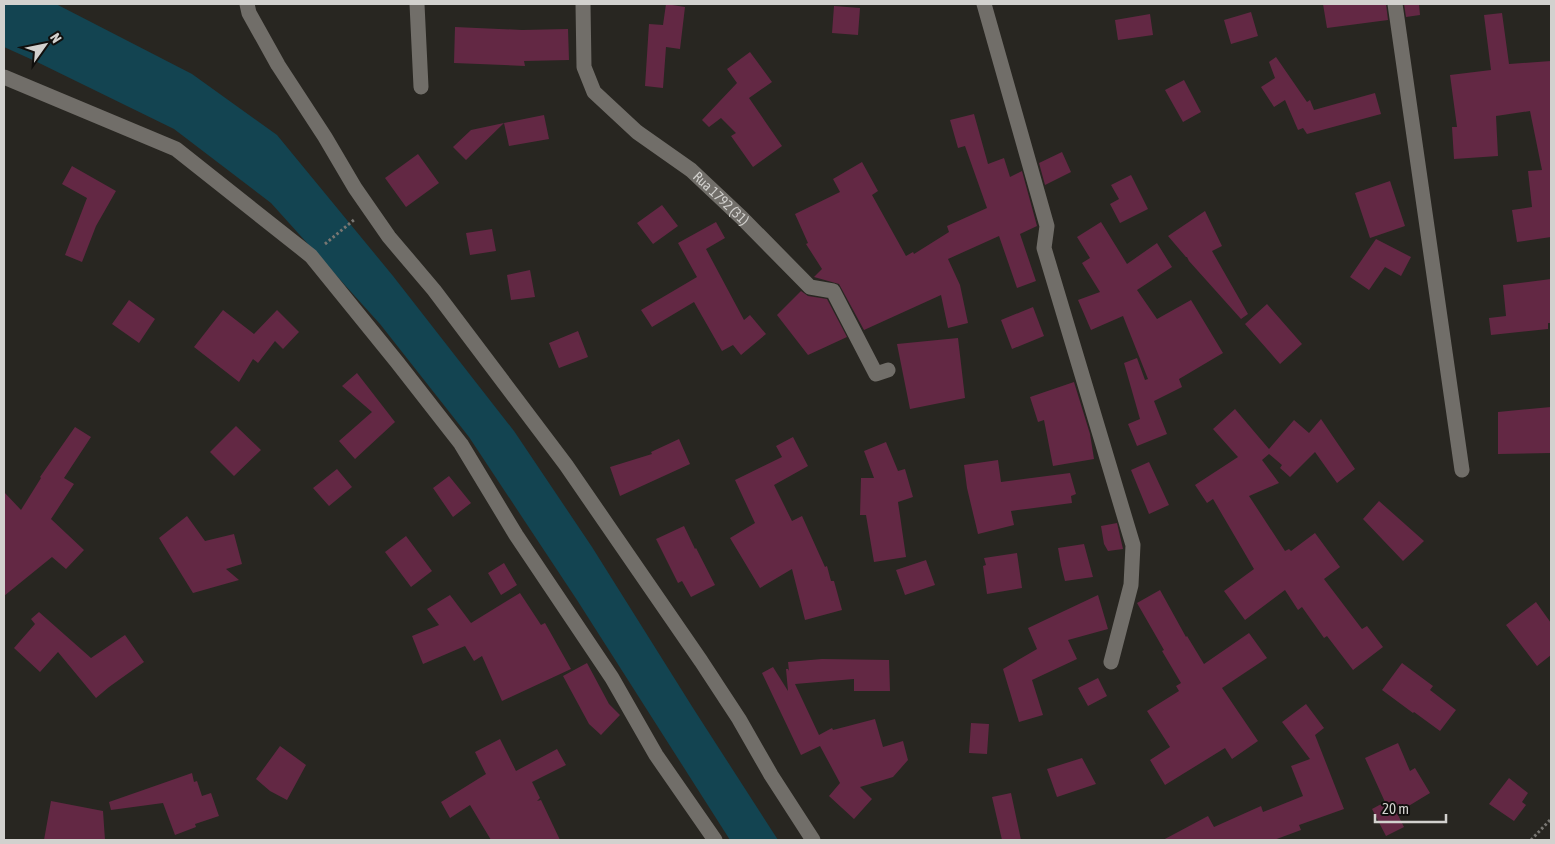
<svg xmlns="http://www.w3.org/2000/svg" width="1555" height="844" viewBox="0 0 1555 844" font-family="'Asap Condensed',sans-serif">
	<rect width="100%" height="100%" fill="#282621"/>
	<!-- water -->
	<path fill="#134451" d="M4,4H56L192,74L277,135L393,276L514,431L592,547L693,708L778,840H730L577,600L469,437L380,324L271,203L174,129L35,61L4,47Z"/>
	<!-- building -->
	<path fill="#632844" d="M666,4L685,7L680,49L666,47L663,88L645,86L649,24L663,25Z
		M1323,4H1386L1388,20L1327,28Z
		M1404,4H1419L1420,15L1406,17Z
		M834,6L860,8L858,35L832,33Z
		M1251,12L1258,36L1231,44L1224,20Z
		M1502,13L1509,64L1551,61V237L1517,242L1512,210L1532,207L1528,171L1542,170L1530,111L1496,116L1498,156L1454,159L1452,127H1457L1450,75L1491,70L1484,15Z
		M1150,14L1153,35L1118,40L1115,20Z
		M455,27L522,30L568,29L569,60L524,61L525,66L454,63Z
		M750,52L772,82L749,98L782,146L753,167L731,136L736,133L721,118L709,127L702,120L737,83L727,69Z
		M1276,57L1307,102L1310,100L1314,110L1375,93L1381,114L1307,134L1303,128L1298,130L1285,100L1274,107L1261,87L1275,78L1269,62Z
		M1184,80L1201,112L1183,122L1165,90Z
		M974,114L988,164L1004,158L1010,177L1022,171L1037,226L1020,234L1036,281L1017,288L999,236L948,259L960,285L968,323L948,328L941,295L864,330L839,284L814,277L822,269L806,244L808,243L795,214L840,192L833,179L862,162L878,191L872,195L906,256L913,252L914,254L949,232L947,226L987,208L965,146L958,148L950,120Z
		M544,115L549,139L509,146L504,123Z
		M504,123L466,160L453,147L471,130Z
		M1062,152L1071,172L1045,185L1039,163Z
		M418,154L439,183L406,207L385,178Z
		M72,166L116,191L96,226L82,262L65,255L87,198L62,184Z
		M1131,175L1148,209L1120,223L1110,204L1119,199L1111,185Z
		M1390,181L1405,226L1370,238L1355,193Z
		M662,205L678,226L653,244L637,223Z
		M1205,211L1222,246L1212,251L1248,314L1241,319L1189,261L1187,257H1186L1168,236Z
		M716,222L725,238L706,249L744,320L750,315L766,334L741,355L733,345L722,351L694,302L652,327L641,310L697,277L678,243Z
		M1101,222L1127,264L1157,243L1172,267L1137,290L1157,319L1191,300L1223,353L1179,379L1182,387L1154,401L1167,434L1137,446L1128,424L1140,419L1124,363L1137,358L1145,380L1148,379L1123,316L1091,330L1078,300L1100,292L1082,263L1090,258L1077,237Z
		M492,229L496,251L470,255L466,233Z
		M1376,239L1411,257L1401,276L1385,267L1369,290L1350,277Z
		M530,270L535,297L511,300L507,275Z
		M1551,279V323H1548V329L1491,335L1489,318L1506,316L1503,285Z
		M801,291L808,296L827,299L847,337L808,355L777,315Z
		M129,300L155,319L139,343L112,324Z
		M1267,304L1302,344L1280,364L1245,324Z
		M1033,307L1044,336L1012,349L1001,320Z
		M223,310L254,334L277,310L299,332L283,349L275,341L258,363L253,359L239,382L194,347Z
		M578,331L588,357L559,368L549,343Z
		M958,338L965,398L910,409L897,344Z
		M357,373L395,422L355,459L339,441L372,412L342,386Z
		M1074,382L1090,434L1094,459L1053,466L1044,420L1038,422L1030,397Z
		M1551,407V453L1498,454V412Z
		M1235,409L1269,449L1294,420L1309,433L1321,419L1355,469L1337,483L1315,452L1290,477L1280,468L1282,465L1269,454L1262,460L1279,483L1249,496L1285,551L1289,549L1291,551L1315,533L1340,567L1324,579L1362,629L1367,626L1383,647L1353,670L1327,636L1324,638L1302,607L1298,610L1285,590L1245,620L1224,591L1254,569L1213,499L1207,503L1195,485L1238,457L1213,429Z
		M236,426L261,450L234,476L210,452Z
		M75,427L91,437L64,478L74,484L51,519L84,550L66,569L52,557L4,596V492L21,510L41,478L40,477Z
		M793,437L808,466L774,485L792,521L802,516L825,567L827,566L831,581H834L842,610L805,620L792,569L760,588L730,538L755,523L735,480L782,457L776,446Z
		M679,439L690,464L620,496L610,467L652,454L651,452Z
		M886,442L898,471L905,469L913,497L898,502L906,557L874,562L866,515H860L861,478H874L864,451Z
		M998,460L1001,482L1070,473L1076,494L1071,496L1072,503L1011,511L1014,525L978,534L967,488L964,465Z
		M1149,462L1169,505L1149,514L1131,470Z
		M337,469L352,487L329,506L313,488Z
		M449,476L471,503L453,517L433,488Z
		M1379,501L1424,541L1403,561L1363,519Z
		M187,516L205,541L234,534L242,564L226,569L239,580L193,593L159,538Z
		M1117,523L1123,549L1108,551L1104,544L1101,526Z
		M684,526L695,549L696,548L715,585L691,597L682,581L678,583L656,539Z
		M406,536L432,571L411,587L385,552Z
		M1084,544L1093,577L1065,581L1061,565L1058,548Z
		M1017,553L1022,588L987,594L983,566L986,565L984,558Z
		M926,560L935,585L905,595L896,570Z
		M504,563L517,585L501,595L488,573Z
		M1160,590L1186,637L1187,636L1204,664L1249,633L1267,658L1222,688L1258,741L1232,759L1225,748L1165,785L1150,760L1170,747L1147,711L1179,691L1176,686L1181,683L1162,651L1164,650L1137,603Z
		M520,593L541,625L545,623L571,669L502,701L482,656L474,661L465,646L423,664L412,636L439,625L427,609L450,595L471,623Z
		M1098,595L1108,629L1068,640L1077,659L1032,680L1043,715L1019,722L1003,669L1037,649L1028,628Z
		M1536,602L1551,623V655L1537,666L1506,625Z
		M39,612L91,658L125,635L144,662L109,687L96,698L58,652L40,672L14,648L35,624L31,619Z
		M822,659L889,660L890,691H854V679L795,684L819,735L832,728L833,730L875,719L883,747L903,741L908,760L893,777L860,787L872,799L854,819L829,796L840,783L820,746L801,755L762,673L773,667L788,691L786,669H788L789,671L788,662Z
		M587,663L609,704L620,715L601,735L589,724L563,676Z
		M1402,663L1433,686L1430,690L1456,710L1440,731L1414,712L1413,713L1382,690Z
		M1098,678L1107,696L1088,706L1078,688Z
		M1306,704L1324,728L1315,735L1344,809L1299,825L1301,830L1274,840H1163L1208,816L1214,827L1261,806L1263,812L1303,796L1291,766L1310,759L1282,722Z
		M971,723L989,724L987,754L969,753Z
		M500,739L516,771L557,749L566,765L532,782L540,798L537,801L541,800L560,840H491L470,805L450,818L441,802L486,774L475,752Z
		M1398,743L1410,771L1415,768L1430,793L1397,813L1404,827L1386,836L1372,809L1385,802L1365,758Z
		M280,746L306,765L287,800L270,791L256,779Z
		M1082,758L1096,784L1057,797L1047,769Z
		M192,773L194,782L197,781L202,796L211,793L219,816L195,824L196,827L175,835L163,803L111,810L109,802Z
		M1509,778L1528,793L1522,802L1526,805L1514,821L1489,804Z
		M1011,793L1021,840H1002L992,797Z
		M51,801L103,811L105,840H44Z"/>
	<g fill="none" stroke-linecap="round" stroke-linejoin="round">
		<!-- path -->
		<path stroke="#787672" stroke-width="3" stroke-dasharray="2.5 2.5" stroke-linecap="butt" d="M325,244L355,219
			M1531,840L1551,819"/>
		<!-- street -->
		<g stroke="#716e69" stroke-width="15">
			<path d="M247,4L249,13L278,65L325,137L355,188L389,237L434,290L566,465L701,661L739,719L771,775L813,840"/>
			<path d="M417,4L421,87"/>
			<path id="s1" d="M583,4L584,67L594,92L637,132L691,170L742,218L810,287L833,291L876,374L888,370"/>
			<path d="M984,4L1047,226L1044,248L1133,545L1131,585L1111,662"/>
			<path d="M1395,4L1462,470"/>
			<path d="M4,77L176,149L311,256L397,362L461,444L516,535L612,678L656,755L715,840"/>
		</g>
	</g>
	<g text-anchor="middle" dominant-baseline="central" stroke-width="5" stroke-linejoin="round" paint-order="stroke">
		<!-- street labels -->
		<g font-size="14" fill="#d2d1ce" stroke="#100f0d">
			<text stroke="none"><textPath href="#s1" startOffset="256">Rua 1792 (31)</textPath></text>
		</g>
	</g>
	<!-- border -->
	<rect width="1555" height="844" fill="none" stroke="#d2d1ce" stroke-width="10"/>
	<!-- north arrow -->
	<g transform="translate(45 45) rotate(57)" stroke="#100f0d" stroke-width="4" paint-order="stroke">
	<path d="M0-4L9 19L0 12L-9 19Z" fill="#d2d1ce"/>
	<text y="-8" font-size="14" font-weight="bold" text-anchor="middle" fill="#d2d1ce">N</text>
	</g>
	<!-- scale -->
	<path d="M1375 814v8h71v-8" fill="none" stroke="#d2d1ce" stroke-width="2.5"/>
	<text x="1382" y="814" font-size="15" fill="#d2d1ce" stroke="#100f0d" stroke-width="4" paint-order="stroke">20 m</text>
</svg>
